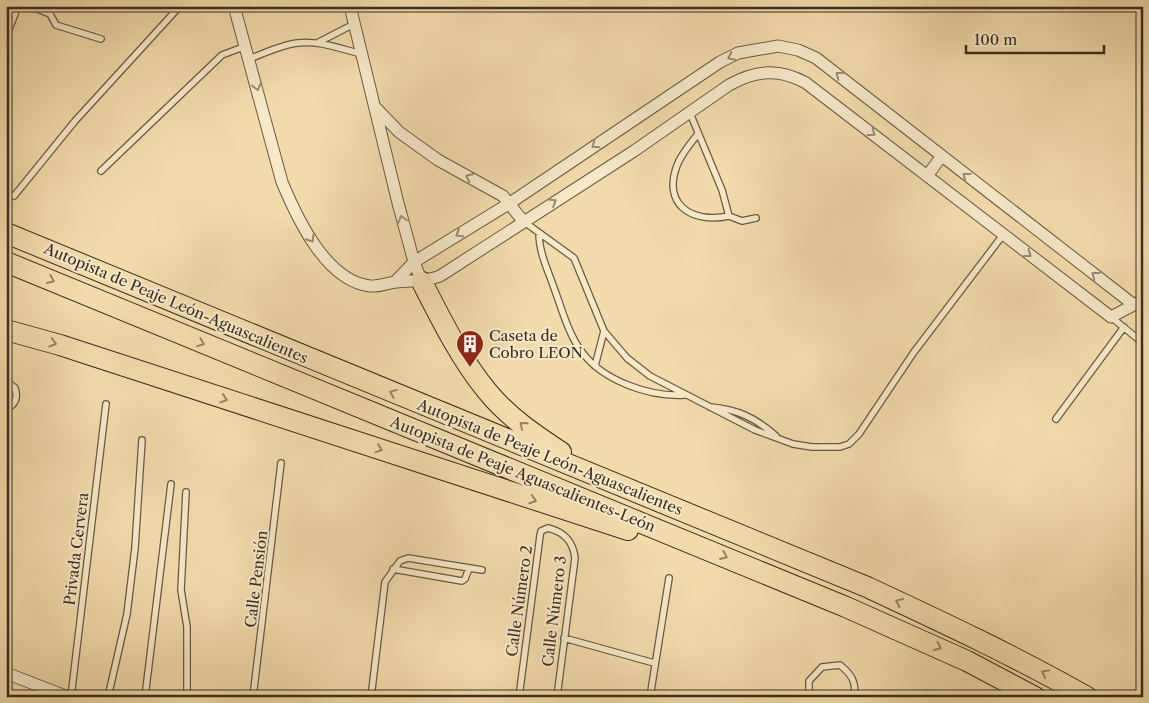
<svg xmlns="http://www.w3.org/2000/svg" width="1149" height="703" viewBox="0 0 1149 703" font-family="'Libre Caslon Text',serif">
	<rect width="100%" height="100%" fill="#f2dbab"/>
	<filter id="stains"><feTurbulence type="fractalNoise" baseFrequency=".004" numOctaves="4"/><feColorMatrix values="0 0 0 0 .2 0 0 0 0 .09 0 0 0 0 .02 0 0 0 .5 -.17"/></filter>
	<radialGradient id="worn" r=".72"><stop offset=".6" stop-color="#630" stop-opacity="0"/><stop offset="1" stop-color="#630" stop-opacity=".3"/></radialGradient>
	<g fill="none" stroke-linecap="round" stroke-linejoin="round">
		<defs>
			<path id="lane" d="M30,6L50,14L56,25L101,39
				M6,37L18,6
				M317,43L354,24
				M249,59C265,53 281,45 297,43C319,40 341,49 362,54
				M690,113L722,190L729,216L742,221L756,218
				M698,134C691,143 683,152 678,163C661,204 691,224 729,216
				M101,171L222,55L246,46
				M14,196L75,121L180,6
				M523,221L574,258L604,331L627,358L650,376L755,430L793,444L812,447H840L849,444L859,434L914,352L1003,235
				M539,233C539,253 548,270 554,288C562,309 568,334 582,352C603,381 650,397 684,395
				M1111,317L1143,343
				M595,366L604,331
				M6,381L15,388C18,397 16,405 6,409
				M710,407C737,409 756,418 776,436
				M1056,419L1124,327
				M186,492L181,590L187,627V697
				M393,569L462,581L465,579L469,568
				M564,638L654,663
				M71,697L106,404
				M108,697L127,614L135,548L142,440
				M145,697L171,484
				M253,697L281,463
				M371,697L385,582L400,561L408,558L482,570
				M519,697L540,536L541,531L548,528C564,532 573,541 575,558L557,697
				M650,697L669,578
				M809,697V681L822,667L840,665C851,674 857,682 854,697"/>
			<path id="street" d="M234,6L282,182C297,218 326,281 370,286C380,287 386,283 396,282C412,280 425,282 440,276L634,151L729,85C756,70 779,68 806,83L1111,317L1143,300
				M350,6L398,203L414,262L422,282
				M376,108L399,132L438,160L503,196L523,221
				M927,176L941,157
				M395,282L414,262L510,203L720,62L738,53L778,46L798,50L816,58L1134,305
				M6,673L68,697"/>
			<path id="highway" d="M6,233L867,587C942,622 1015,656 1087,697
				M6,262L846,607L967,661L1035,697
				M422,282C441,319 460,358 487,391C507,416 535,435 561,452
				M6,330L60,345L628,530"/>
		</defs>
		<!-- lane casing -->
		<use href="#lane" stroke="#695a44" stroke-width="8"/>
		<!-- street casing -->
		<use href="#street" stroke="#695a44" stroke-width="13"/>
		<!-- highway casing -->
		<use href="#highway" stroke="#3b2f22" stroke-width="22"/>
		<!-- lane -->
		<use href="#lane" stroke="#f7e8c8" stroke-width="5.5"/>
		<!-- street -->
		<use href="#street" stroke="#f7e8c8" stroke-width="11"/>
		<!-- highway -->
		<use href="#highway" stroke="#f2dbab" stroke-width="20"/>
	</g>
	<!-- one-way arrows -->
	<defs><path id="oneway-chevron" d="M-2-3.5L2.5 0L-2 3.5" fill="none" stroke-width="1.6" stroke-linecap="round" stroke-linejoin="round" transform="scale(1.25)"/></defs>
	<g stroke="#998c75">
		<use href="#oneway-chevron" transform="translate(731 57) rotate(154)"/>
		<use href="#oneway-chevron" transform="translate(839 75) rotate(-143)"/>
		<use href="#oneway-chevron" transform="translate(257 87) rotate(75)"/>
		<use href="#oneway-chevron" transform="translate(872 133) rotate(37)"/>
		<use href="#oneway-chevron" transform="translate(595 145) rotate(146)"/>
		<use href="#oneway-chevron" transform="translate(966 176) rotate(-142)"/>
		<use href="#oneway-chevron" transform="translate(469 177) rotate(-155)"/>
		<use href="#oneway-chevron" transform="translate(553 202) rotate(-32)"/>
		<use href="#oneway-chevron" transform="translate(402 219) rotate(-105)"/>
		<use href="#oneway-chevron" transform="translate(459 234) rotate(149)"/>
		<use href="#oneway-chevron" transform="translate(311 239) rotate(58)"/>
		<use href="#oneway-chevron" transform="translate(1028 254) rotate(37)"/>
		<use href="#oneway-chevron" transform="translate(1095 275) rotate(-142)"/>
	</g>
	<g stroke="#968566">
		<use href="#oneway-chevron" transform="translate(51 280) rotate(23)"/>
		<use href="#oneway-chevron" transform="translate(53 343) rotate(16)"/>
		<use href="#oneway-chevron" transform="translate(201 343) rotate(22)"/>
		<use href="#oneway-chevron" transform="translate(393 393) rotate(-158)"/>
		<use href="#oneway-chevron" transform="translate(224 399) rotate(18)"/>
		<use href="#oneway-chevron" transform="translate(523 425) rotate(-140)"/>
		<use href="#oneway-chevron" transform="translate(379 449) rotate(18)"/>
		<use href="#oneway-chevron" transform="translate(533 500) rotate(18)"/>
		<use href="#oneway-chevron" transform="translate(724 556) rotate(23)"/>
		<use href="#oneway-chevron" transform="translate(899 602) rotate(-156)"/>
		<use href="#oneway-chevron" transform="translate(938 647) rotate(24)"/>
		<use href="#oneway-chevron" transform="translate(1045 673) rotate(-151)"/>
	</g>
	<!-- icons -->
	<defs>
		<symbol id="building-pin" viewBox="-11 -11 22 30"><path d="M0 17L-7.5 6A9.5 9.5 0 1 1 7.5 6Z" fill="#8f2418" stroke="#f7e8c8"/><path d="M-4-6H4V6H1V3H-1V6H-4ZM-2.5-4.3h1.7v1.8h-1.7ZM.8-4.3h1.7v1.8H.8ZM-2.5-1h1.7V.8h-1.7ZM.8-1h1.7V.8H.8Z" fill="#fff"/></symbol>
	</defs>
	<g fill-rule="evenodd">
		<use href="#building-pin" x="454" y="328" width="32" height="43"/>
	</g>
	<g text-anchor="middle" dominant-baseline="central" stroke-width="4" stroke-linejoin="round" paint-order="stroke">
		<!-- street labels -->
		<g font-size="15" fill="#3b2f22" stroke="#f7e8c8">
			<text transform="translate(176 303) rotate(23)">Autopista de Peaje León-Aguascalientes</text>
			<text transform="translate(550 457) rotate(22)">Autopista de Peaje León-Aguascalientes</text>
			<text transform="translate(523 474) rotate(22)">Autopista de Peaje Aguascalientes-León</text>
			<text transform="translate(76 549) rotate(-83)">Privada Cervera</text>
			<text transform="translate(256 579) rotate(-83)">Calle Pensión</text>
			<text transform="translate(519 601) rotate(-82)">Calle Número 2</text>
			<text transform="translate(554 611) rotate(-83)">Calle Número 3</text>
		</g>
		<!-- poi labels -->
		<g font-size="15" fill="#3b2f22" stroke="#f7e8c8" text-anchor="start">
			<text x="489" y="335">Caseta de<tspan x="489" dy="17">Cobro LEON</tspan></text>
		</g>
	</g>
	<!-- margin -->
	<rect width="1149" height="703" fill="none" stroke="#f2dbab" stroke-width="25"/>
	<rect x="8" y="8" width="1134" height="688" fill="none" stroke="#3b2f22" stroke-width="2.5"/>
	<rect x="12" y="12" width="1124" height="678" fill="none" stroke="#3b2f22"/>
	<!-- scale -->
	<path d="M966 45v8h138v-8" fill="none" stroke="#3b2f22" stroke-width="2.5"/>
	<text x="974" y="45" font-size="15" fill="#3b2f22" stroke="#f7e8c8" stroke-width="4" paint-order="stroke">100 m</text>
	<rect width="100%" height="100%" filter="url(#stains)"/>
	<rect width="100%" height="100%" fill="url(#worn)"/>
</svg>
